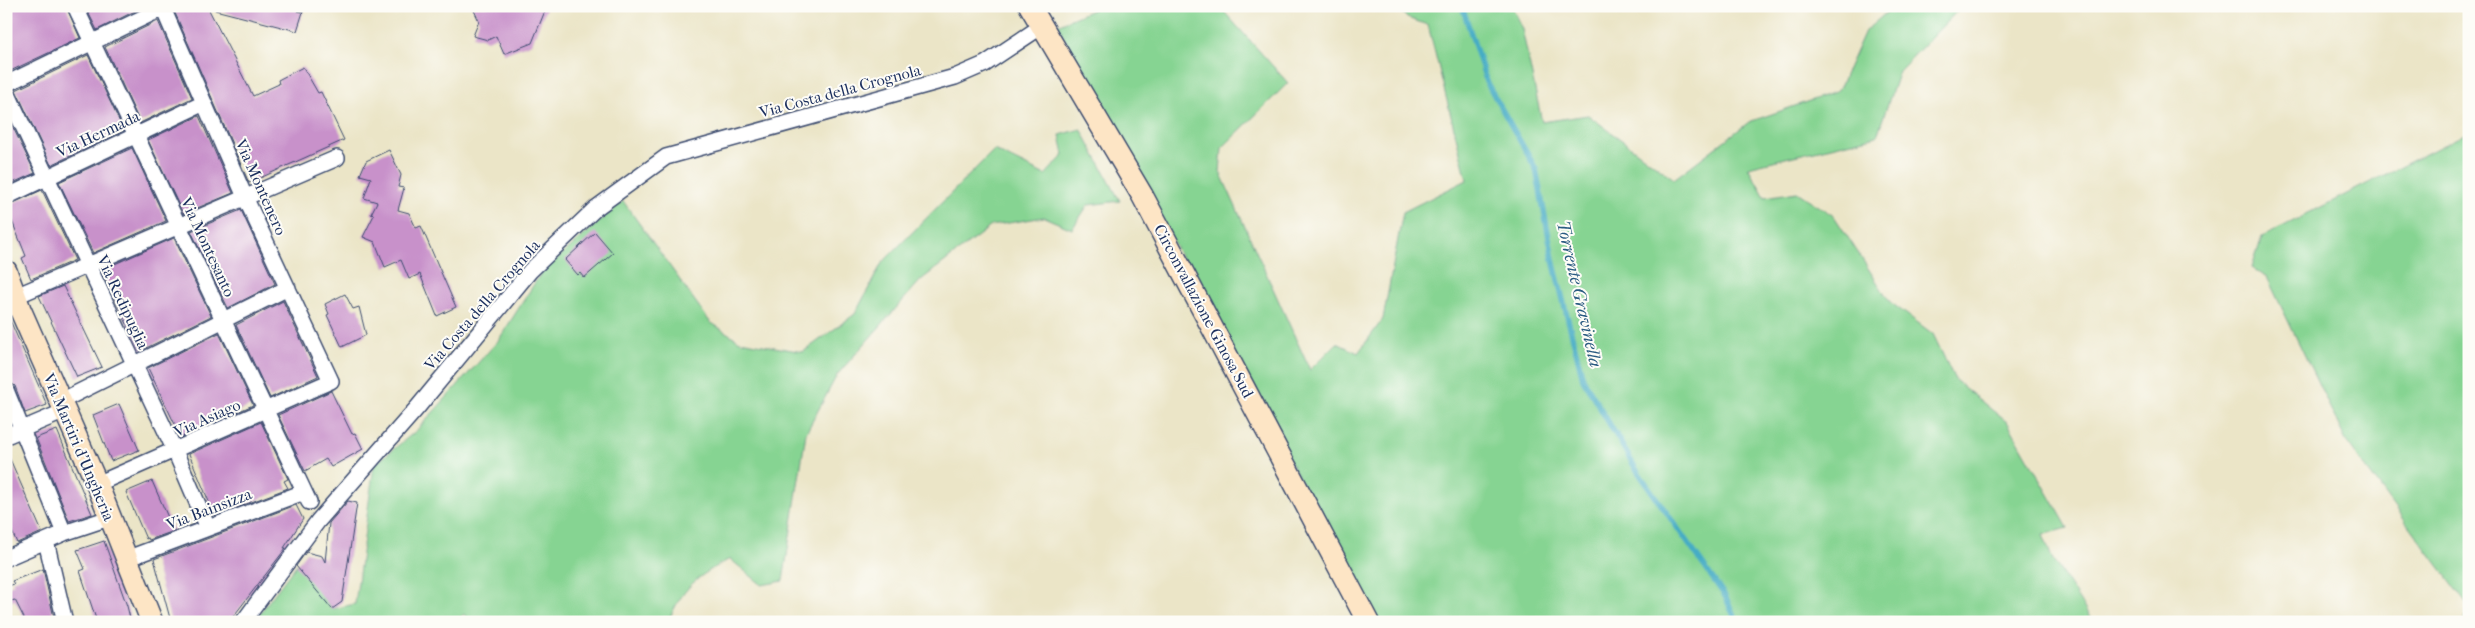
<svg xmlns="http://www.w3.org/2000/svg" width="2475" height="628" viewBox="0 0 2475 628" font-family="'IM FELL French Canon',serif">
	<rect width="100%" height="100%" fill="#fdfcf7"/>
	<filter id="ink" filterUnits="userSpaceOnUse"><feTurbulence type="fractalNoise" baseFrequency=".02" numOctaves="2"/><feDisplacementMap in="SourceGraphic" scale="10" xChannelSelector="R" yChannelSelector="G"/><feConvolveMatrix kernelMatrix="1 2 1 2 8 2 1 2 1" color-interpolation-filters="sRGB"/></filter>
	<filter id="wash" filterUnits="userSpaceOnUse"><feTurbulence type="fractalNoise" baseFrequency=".0096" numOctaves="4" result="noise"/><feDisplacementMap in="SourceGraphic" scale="20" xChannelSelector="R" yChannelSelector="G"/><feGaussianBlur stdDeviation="1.12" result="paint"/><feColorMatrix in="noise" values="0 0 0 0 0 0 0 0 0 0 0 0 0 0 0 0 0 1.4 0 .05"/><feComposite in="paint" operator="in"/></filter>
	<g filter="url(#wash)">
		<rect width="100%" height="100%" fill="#ebe5c7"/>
		<!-- green -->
		<path fill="#86d492" stroke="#508278" d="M1101,6H1219L1288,83L1222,148L1220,172L1310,370L1337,343L1358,353L1383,319L1403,212L1467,180L1428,25L1407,18L1397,6H1512L1522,29L1542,122L1588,115L1674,179L1749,122L1838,91L1865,31L1894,6H1962L1899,71L1877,136L1748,167L1765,197L1797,192L1834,216L1890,302L1933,334L1955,380L2008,423L2068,528L2043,535L2052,558L2093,622H1376L1057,25Z
			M1081,129L1120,201L1088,205L1072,229L1044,217L991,226L921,280L837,375L806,433L783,581L762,585L730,559C697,576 683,587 668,622H469L464,614L456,622H253L297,564L332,609L355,604L374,465L416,431L498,341L541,273L623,201L710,322L740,341L803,352L855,314L882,263L994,150L1045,175L1064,155L1060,135Z
			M2469,132V622H2465L2468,606L2346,441L2267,277L2252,268L2262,237Z"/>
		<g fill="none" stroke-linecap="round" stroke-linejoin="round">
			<!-- stream -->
			<path stroke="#45acc5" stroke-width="5.5" d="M1462,6L1487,83L1536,169L1554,264L1583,379L1636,469L1725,596L1737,622"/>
		</g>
		<g id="blocks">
			<!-- building -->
			<path fill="#c891ca" d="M6,6H66L80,38L6,73Z
				M85,6H145L97,30Z
				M172,6H207L253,96L279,84L278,80L303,67L318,93L321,92L344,140L249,183Z
				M216,6H298L297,11L303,12L297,31L215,10Z
				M472,6H547L532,43L504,54L496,36L488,40L473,36L479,21Z
				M158,21L192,98L140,123L105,47Z
				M88,55L124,131L51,165L16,90Z
				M6,113L35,173L6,186Z
				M199,116L233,193L183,214L148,140Z
				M132,148L166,221L93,253L59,182Z
				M389,150L401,175L398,187L404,188L398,210L409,213L416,228L421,226L456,307L437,316L420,274L409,279L401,260L385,267L375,242L363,237L374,215L371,214L377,202L364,198L371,178L360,175L366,161Z
				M42,190L75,260L31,279L22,258L26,256L6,206Z
				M241,210L275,284L228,308L191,231Z
				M595,232L613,253L584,278L580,273L578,275L565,260Z
				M174,238L211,316L140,351L101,270Z
				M63,286L102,367L77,377L39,296Z
				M345,294L353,309L359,307L366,335L342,347L327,315L329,314L325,304Z
				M283,301L318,376L270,398L236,325Z
				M6,311L47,405L25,413L15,386L6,378Z
				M219,333L253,405L181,437L148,368Z
				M331,391L352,434L355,433L363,449L331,467L326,459L305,471L278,415Z
				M119,404L139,450L111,461L93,415Z
				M261,422L288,479L284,481L288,488L215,516L189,454Z
				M57,430L92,514L69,521L36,438Z
				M6,450L42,532L17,543L6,518Z
				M152,481L174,531L149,540L148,538L146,539L126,492Z
				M348,501L357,503L342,602L332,609L296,566L306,552L322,556L325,562L329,523Z
				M296,505L303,519L284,548H286L229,622H171L154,559Z
				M104,541L127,606L131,622H97L80,571L85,569L77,550Z
				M43,569L55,622H26L15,600L6,602V587L14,584L12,581Z"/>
		</g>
	</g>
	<g filter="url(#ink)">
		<use href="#blocks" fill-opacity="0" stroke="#3a4a6e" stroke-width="1"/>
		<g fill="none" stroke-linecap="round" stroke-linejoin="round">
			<defs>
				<path id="street" d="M75,6L309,502
					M6,84L163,8
					M6,90L175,451L208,528
					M6,197L204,103
					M16,296L337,158
					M6,390L64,533
					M61,401L288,288
					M6,436L65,411
					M97,484L331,381L245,197L162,6
					M46,541L65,622
					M6,558L64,533L109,518
					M126,559L304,492
					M243,622L318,521L417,408L530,271L596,208L666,157L955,77L985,64L1042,26"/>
				<path id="secondary" d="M1030,6L1142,195L1368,622
					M6,271L20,309L97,484L152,622"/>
			</defs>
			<!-- street casing -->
			<use href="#street" stroke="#3a4a6e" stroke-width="18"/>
			<!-- secondary casing -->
			<use href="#secondary" stroke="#3a4a6e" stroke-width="24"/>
			<!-- street -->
			<use href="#street" stroke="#fff" stroke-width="15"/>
			<!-- secondary -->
			<use href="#secondary" stroke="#fde5c5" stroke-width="21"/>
		</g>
	</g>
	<g text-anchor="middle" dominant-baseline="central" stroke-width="4" stroke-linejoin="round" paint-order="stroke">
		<!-- street labels -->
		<g font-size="16" fill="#1b2f5e" stroke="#fdfcf7">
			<text transform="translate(840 91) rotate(-15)">Via Costa della Crognola</text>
			<text transform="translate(98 134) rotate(-25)">Via Hermada</text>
			<text transform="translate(261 187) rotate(66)">Via Montenero</text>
			<text transform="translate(208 247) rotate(65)">Via Montesanto</text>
			<text transform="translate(123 302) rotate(65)">Via Redipuglia</text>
			<text transform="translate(482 305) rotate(-49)">Via Costa della Crognola</text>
			<text transform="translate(1204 311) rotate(62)">Circonvallazione Ginosa Sud</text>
			<text transform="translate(207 418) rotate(-24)">Via Asiago</text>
			<text transform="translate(79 447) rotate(67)">Via Martiri d'Ungheria</text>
			<text transform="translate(209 509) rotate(-21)">Via Bainsizza</text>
		</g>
		<!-- water labels -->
		<g font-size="18" font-style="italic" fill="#2a5b82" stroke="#fdfcf7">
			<text transform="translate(1579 294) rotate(77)">Torrente Gravinella</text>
		</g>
	</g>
	<!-- margin -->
	<rect width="2475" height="628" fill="none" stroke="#fdfcf7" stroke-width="25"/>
</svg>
